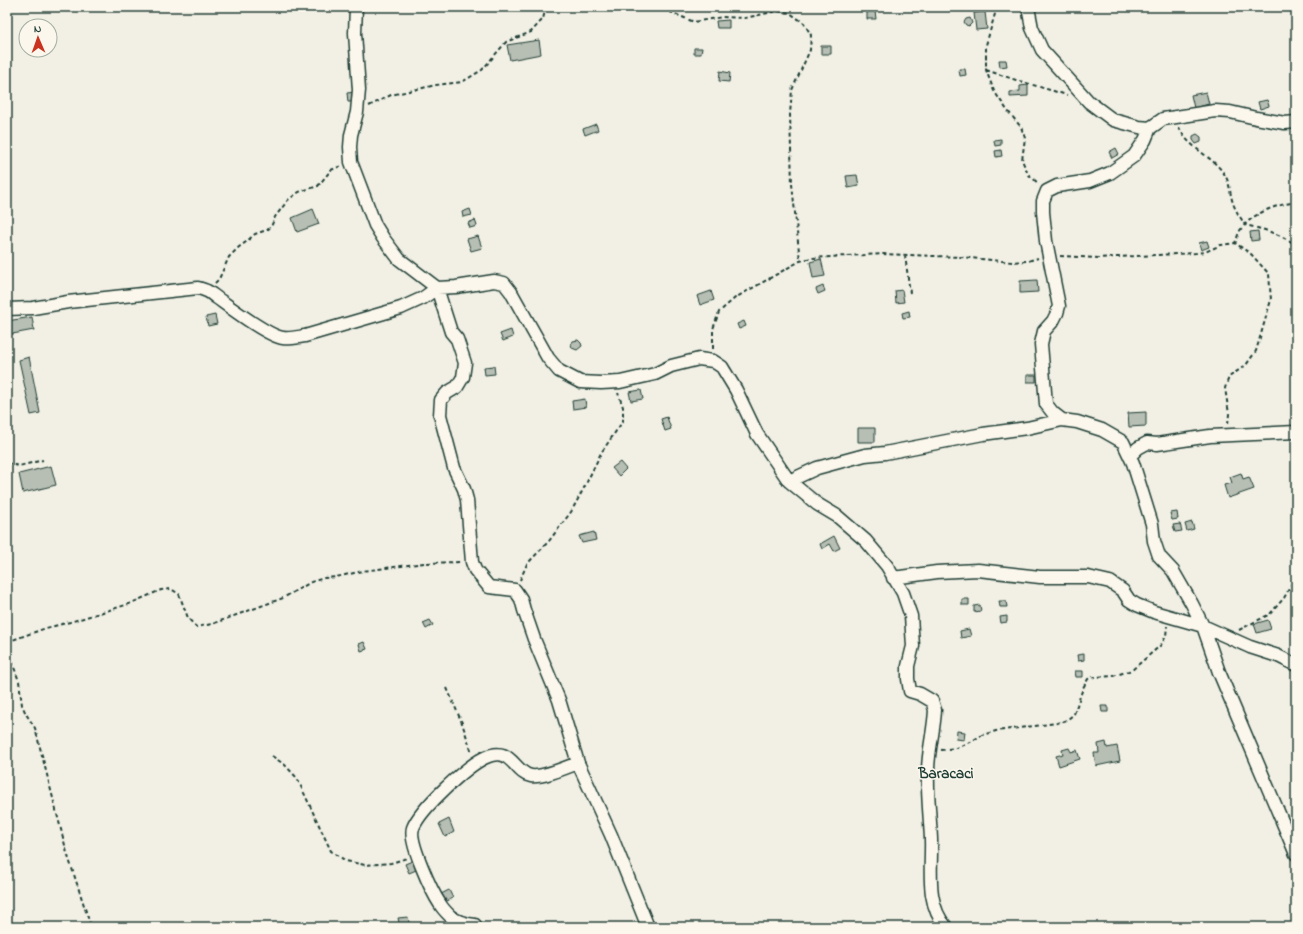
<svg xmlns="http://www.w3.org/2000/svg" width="1303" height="934" viewBox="0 0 1303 934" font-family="'Indie Flower',sans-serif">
	<rect width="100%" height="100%" fill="#f2f0e5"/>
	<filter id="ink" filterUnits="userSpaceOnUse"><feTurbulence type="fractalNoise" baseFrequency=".025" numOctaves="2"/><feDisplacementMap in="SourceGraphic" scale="8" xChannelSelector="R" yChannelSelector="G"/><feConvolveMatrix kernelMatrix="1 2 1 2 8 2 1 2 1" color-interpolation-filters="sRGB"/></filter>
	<g filter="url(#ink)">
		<!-- building -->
		<path fill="#b7beb3" stroke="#1f3d34" d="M875,11L876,19H867V12Z
			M985,12L987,29L976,30L974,13Z
			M970,18L972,23L969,26L966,25L964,22L966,19Z
			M729,20V28H717L716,21Z
			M539,40L541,54L510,60L507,45Z
			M821,46H831V54H821Z
			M694,48H702L701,54H694Z
			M999,60H1006L1007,66L1000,67Z
			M959,69H965L966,75L960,76Z
			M720,71L730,73L729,82L719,81Z
			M1028,85V96L1010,97V92L1020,91V86Z
			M355,92L356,102H348L347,93Z
			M1206,92L1209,104L1194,108L1191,95Z
			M1267,100L1269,106L1260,109L1258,102Z
			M596,124L598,130L585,135L583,129Z
			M1197,134L1201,137V142L1196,144L1193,140V136Z
			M1001,139V145L995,146L994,140Z
			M1116,148L1119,154L1112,158L1109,152Z
			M1001,150L1002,156L996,157L995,151Z
			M857,175L859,186L848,188L846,176Z
			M313,209L319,224L297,232L292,218Z
			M470,209L472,215L463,217L462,212Z
			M475,220L477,226L470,228L468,223Z
			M1258,231L1259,240L1251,241L1250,232Z
			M478,236L482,248L471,251L467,239Z
			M1207,241L1209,247L1201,250L1199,243Z
			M821,259L825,276L813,278L810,262Z
			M1037,280L1038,292L1020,293V281Z
			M823,286L825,291L818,294L816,289Z
			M902,290L904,302L896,303L895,291Z
			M711,291L714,300L700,305L697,296Z
			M909,311L910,317L903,318L902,313Z
			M215,315L217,324L208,326L206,317Z
			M32,317L34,330L7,335V321Z
			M744,321L746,326L739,329L737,324Z
			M511,330L513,337L503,341L500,334Z
			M578,340L581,343L582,346L577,350L572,348L571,344L573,341Z
			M29,357L40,413L31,415L19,360Z
			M494,366L495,374L485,375L484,367Z
			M1027,375H1036V382H1027Z
			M641,390L643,399L631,401L629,392Z
			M585,399L586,407L573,409L572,401Z
			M1146,412V426L1129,427L1128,413Z
			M667,417L671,429L665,431L661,419Z
			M858,428H875V442H858Z
			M620,462L626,469L619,476L612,468Z
			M51,466L56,485L23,493L19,474Z
			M1241,473L1243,479L1249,477L1254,489L1228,498L1224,485L1232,483L1230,477Z
			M1177,512L1178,519L1172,520L1170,513Z
			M1192,522L1194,529L1187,531L1185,524Z
			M1180,524L1182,531L1175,532L1173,525Z
			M594,532L596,540L582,543L579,536Z
			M834,536L840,548L834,551L830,544L822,549L820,544Z
			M962,599H969V605H962Z
			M999,601H1006L1007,607H1000Z
			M980,605L981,611L974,612V606Z
			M1007,616V622L1001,623L1000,617Z
			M430,620L433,625L426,629L423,623Z
			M1268,620L1271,629L1257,633L1254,624Z
			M969,629L971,636L961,638L960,631Z
			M364,642L367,649L361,651L359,644Z
			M1084,654V660L1078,661L1077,655Z
			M1075,671H1083V677H1076Z
			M1101,706H1108V712H1102Z
			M957,731L965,732L964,740L956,739Z
			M1106,742L1107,748L1117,746L1120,761L1096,766L1094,753H1099L1098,744Z
			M1069,748L1071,752L1077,750L1080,759L1059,766L1056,756L1063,754L1062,750Z
			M449,819L454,832L445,837L439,824Z
			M417,859L421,868L409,873L405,864Z
			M449,890L453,898L445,902L441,894Z
			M408,917L410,927H400L398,918Z"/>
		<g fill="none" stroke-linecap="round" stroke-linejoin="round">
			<defs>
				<path id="minor" d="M356,7L355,33L359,90L357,112L351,135L350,147L351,162L375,225L383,238L399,259L437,288L451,332L457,339L465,363L463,377L457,387L447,393L441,400L440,415L454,468L464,489L467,500L472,562L475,570L489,587L515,590L521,599L524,610L534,639L559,700L578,763L611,835L648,927
					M1028,7L1032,28L1042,50L1089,102L1113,120L1139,127L1150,128
					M7,309L33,308L68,302L198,288C209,291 209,292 217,298C231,308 268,336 283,338C290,339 298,337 305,336L401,308L423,298L437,288L456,287L494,281L504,283L511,292L548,358L559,371L580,382L601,383L620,382L655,374L671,366L699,359L713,361L722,367L736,390L757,434L789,481L817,504L837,516L866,541L887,566L903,593L911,616L913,646L908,666V679L910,691L920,694L932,701L935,710C934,731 928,751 928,771C927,794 930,816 931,839C932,868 925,903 946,927
					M1062,420L1053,413L1046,404L1041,344L1044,331L1053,321L1057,313L1059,306L1046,241L1043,212V201L1047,191L1057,186L1090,181L1110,173L1134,156L1145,140L1150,128L1163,119L1215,111L1230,112L1256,118L1285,123L1296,122
					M1130,456L1138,448L1147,443L1157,444L1210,436L1296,432
					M789,481L817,468L865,455L885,453L983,434L1027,428L1062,420L1077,422L1102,430L1123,442L1133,463L1152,524L1154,541L1159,556L1173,571L1192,604L1203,626L1219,672L1296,854
					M893,578L937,572L978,570L1040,577H1088L1110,582L1123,591L1129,600L1137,605L1154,612L1203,626L1250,647L1278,656L1296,665
					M475,925C465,924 457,922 450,916C446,912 442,908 440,904C432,892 408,841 413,828C420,809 466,767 484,758C512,744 513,773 531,776C542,778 567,767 578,763"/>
			</defs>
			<!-- minor casing -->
			<use href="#minor" stroke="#1f3d34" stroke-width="15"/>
			<!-- path -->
			<path stroke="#1f3d34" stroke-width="2" stroke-dasharray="4 3" stroke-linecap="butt" d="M664,7L668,11L694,22L722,17L745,18L777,11L790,13L804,23L811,35L810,50L792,90L790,114L792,184L800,261
				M997,7L986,45V70L994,91L1007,110L1021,127L1025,138L1022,160L1028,174L1039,184
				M986,70L1016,80L1067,95
				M369,106L391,95L436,85L462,82L482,70L506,42L531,32L543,19L546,7
				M1179,127C1186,146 1210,155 1222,171C1231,182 1229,192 1233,203C1235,210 1241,218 1245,225C1263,229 1281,234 1296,245
				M905,255L910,293
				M1060,256L1098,258L1196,253L1205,252L1221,245L1235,243
				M215,283L219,279L229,257L239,247L246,242L255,234L267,230L271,227L275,217L288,200L299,192L318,186L331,170L341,166
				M713,349V329L719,312L735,298L800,261L811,258L883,254L960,257L1012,262L1028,261L1038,258
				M1228,424L1229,414L1225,388L1229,377L1246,365L1256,351L1271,300L1269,274L1251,254L1235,243C1237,239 1238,233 1241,229C1254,212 1276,205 1296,202
				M7,463L19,466L43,460
				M520,580L527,564L549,541L571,512L585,486L601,453L623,421V407L618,393
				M1239,630L1270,614L1284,598L1296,576
				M7,642L46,628L70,622L129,604L161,590L171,589L179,594L188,618L196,627L212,624L283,598L311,582L324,578L336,577L363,571L424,563L462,562
				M7,648L19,681L22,705L26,714L35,728L67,853L91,927
				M447,688L462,723L472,753
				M941,750L956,748L972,741L982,735L996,731L1057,723L1067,720L1074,714L1083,688L1088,679L1094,677L1113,676L1132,670L1161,645L1166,636L1167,626
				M272,756L285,765L297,778L331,851L346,861L365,865L391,863L407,858
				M922,927L931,924"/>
			<!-- minor -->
			<use href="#minor" stroke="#fbf7ec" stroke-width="12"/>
		</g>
	</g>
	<g text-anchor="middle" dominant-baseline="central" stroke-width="3" stroke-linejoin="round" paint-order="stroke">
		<!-- quarter labels -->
		<g font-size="15" font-weight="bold" fill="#1f3d34" stroke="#fbf7ec">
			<text x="946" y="774">Baracaci</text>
		</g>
	</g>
	<!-- margin -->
	<rect width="1303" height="934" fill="none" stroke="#fbf7ec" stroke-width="24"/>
	<rect x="12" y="12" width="1279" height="910" fill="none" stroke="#1f3d34" stroke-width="1.5" filter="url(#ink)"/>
	<!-- north arrow -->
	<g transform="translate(38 38) rotate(358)"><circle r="19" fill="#fbf7ec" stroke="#a3ada2"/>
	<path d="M0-3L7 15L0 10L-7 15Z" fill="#c8321e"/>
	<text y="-6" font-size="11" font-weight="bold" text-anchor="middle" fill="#1f3d34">N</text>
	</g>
</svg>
